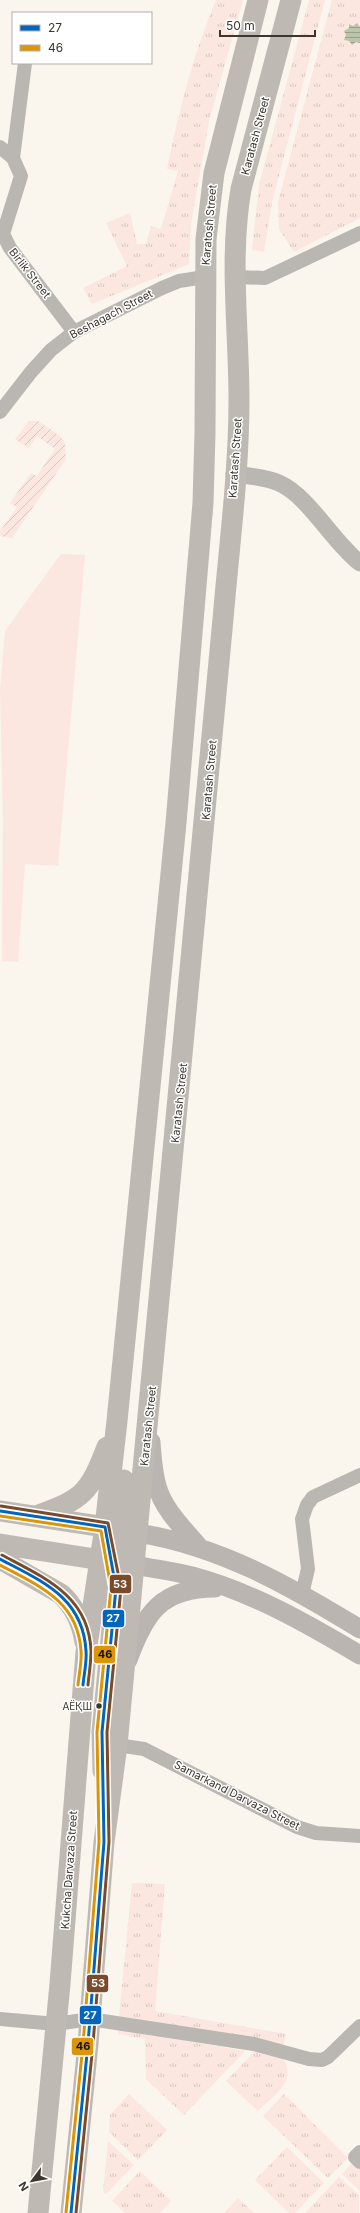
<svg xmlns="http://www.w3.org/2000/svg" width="360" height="2213" viewBox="0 0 360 2213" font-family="Inter,sans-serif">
	<defs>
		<pattern id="grass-tufts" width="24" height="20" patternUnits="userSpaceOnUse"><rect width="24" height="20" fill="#fbe7e0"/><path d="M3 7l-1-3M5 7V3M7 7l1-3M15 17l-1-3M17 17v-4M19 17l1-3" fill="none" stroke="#d8c7c0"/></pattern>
		<pattern id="garden-furrows" width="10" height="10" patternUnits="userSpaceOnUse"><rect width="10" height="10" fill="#fbe7e0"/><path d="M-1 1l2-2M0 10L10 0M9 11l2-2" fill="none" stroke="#d8c7c0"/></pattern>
		<pattern id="water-rules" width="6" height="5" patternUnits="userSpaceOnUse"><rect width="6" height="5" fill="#bbc5aa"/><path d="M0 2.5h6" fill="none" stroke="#99a18b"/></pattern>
	</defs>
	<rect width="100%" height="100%" fill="#faf5ed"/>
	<!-- grass -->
	<path fill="url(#grass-tufts)" d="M216,0H243L209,121L191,224L189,264L92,304L83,288L127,266L106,223L130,213L137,244H146L151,226L161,229L178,171L167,169C179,111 193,54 216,0Z
		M309,0H325L272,202L264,252L252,250L259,185Z
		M332,0H360V218L294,252L279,229L278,202Z
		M132,1883L165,1884L155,2011L286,2034L283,2047L119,2016Z
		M118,2029L245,2051L184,2115L146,2079L145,2039L118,2034Z
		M255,2051L281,2056C300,2080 274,2095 258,2111L226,2081Z
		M129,2094L167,2130L138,2160L109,2132L110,2115Z
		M284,2094L348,2158L328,2178L263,2116Z
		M108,2141L134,2165L106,2194L103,2192Z
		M287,2147L324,2183L295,2213H289L255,2180Z
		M353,2162L360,2169V2191L342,2174Z
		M140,2171L171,2201L160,2213H125L112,2201Z
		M339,2177L359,2195V2213H305Z
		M238,2198L254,2213H224Z"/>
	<!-- park -->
	<path fill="#fbe7e0" d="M61,554L85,555L58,866L25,864L18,962L2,961L3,818L0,690L5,631Z"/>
	<!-- garden -->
	<path fill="url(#garden-furrows)" d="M29,421H38L60,436L65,443L66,459L12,538L0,536V531L17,507L10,503L31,473L37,476L55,449L37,436L29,448L15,439Z"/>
	<!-- water -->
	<path fill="url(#water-rules)" d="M357,23L360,27V43L356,42L352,45L349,41L344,40L346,35L344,31L349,28V24L353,26Z"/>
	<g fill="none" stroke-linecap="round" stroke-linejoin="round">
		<!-- minor -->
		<path stroke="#bab6b2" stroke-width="14" d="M25,63L13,158L21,176L3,234L10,248L74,332
			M0,147L13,158
			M236,277L265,278L360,233
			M0,412L31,372L51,350L74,332L162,288L179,281L205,277
			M302,1594L308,1569L302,1519L307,1505L313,1497L360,1475
			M117,1745L144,1749L297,1827L316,1833L360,1836
			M0,2019L56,2024L90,2019L254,2044L309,2059L322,2060L328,2057L360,2026
			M360,2152L355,2157L360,2162"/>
		<!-- tertiary -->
		<path stroke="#bab6b2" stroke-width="17" d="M234,474C249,476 265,477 279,483C309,496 333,543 360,563"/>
		<!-- secondary -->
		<path stroke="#bab5b1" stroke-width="19" d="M151,1442C152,1457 153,1472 157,1486C163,1509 184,1529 199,1547
			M138,1533C220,1546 290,1586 360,1629
			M135,1565C154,1569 173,1571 192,1576C252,1592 306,1623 360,1655
			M128,1660C145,1613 161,1588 215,1588"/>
		<!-- primary -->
		<path stroke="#beb9b3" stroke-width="21" d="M124,1480L122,1530L132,1559
			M0,1511L118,1529
			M36,1516C83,1499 89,1494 107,1447
			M0,1544L114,1562
			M0,1559L61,1594C75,1607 82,1623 85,1642
			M103,1771L102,1732L116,1588L108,1544
			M38,2213L60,1984L86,1652L105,1527L117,1421L176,823L203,503L205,433L206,239L214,173L258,0
			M71,2213L88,2044L104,1842L117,1745C151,1370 191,995 223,619C229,547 239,473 239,400C239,330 229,258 241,189L291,0"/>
		<defs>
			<path id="bus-1" d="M0,1511L105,1527L116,1588L102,1732L104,1842L88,2044L71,2213
				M0,1559C41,1581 83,1597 86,1651C87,1662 84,1674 83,1685"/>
			<path id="bus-2" d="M0,1516L101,1531L111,1588L97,1732L99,1842L83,2044L66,2212
				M0,1565C39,1586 78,1601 81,1651C82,1662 79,1674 78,1685"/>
			<path id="bus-3" d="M1,1506L108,1523L121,1588L107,1732L109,1842L93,2044L76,2213
				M2,1555C45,1578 89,1596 91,1651C91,1663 89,1674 88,1685"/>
		</defs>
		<!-- bus-1 casing -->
		<use href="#bus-1" stroke="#fff" stroke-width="6"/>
		<!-- bus-2 casing -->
		<use href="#bus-2" stroke="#fff" stroke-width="6"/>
		<!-- bus-3 casing -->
		<use href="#bus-3" stroke="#fff" stroke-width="6"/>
		<!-- bus-1 -->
		<use href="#bus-1" stroke="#0065bd" stroke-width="3"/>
		<!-- bus-2 -->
		<use href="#bus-2" stroke="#db9507" stroke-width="3"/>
		<!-- bus-3 -->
		<use href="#bus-3" stroke="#7a4b2a" stroke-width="3"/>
	</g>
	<!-- markers -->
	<circle fill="#3c362d" stroke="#fff" stroke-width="1.5" cx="99" cy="1706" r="3.5"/>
	<g text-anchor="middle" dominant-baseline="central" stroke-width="3" stroke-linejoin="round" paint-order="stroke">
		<!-- bus labels -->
		<g font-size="10" fill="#3c362d" stroke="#fff" text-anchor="end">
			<text x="92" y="1706">АЁҚШ</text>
		</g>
		<!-- street labels -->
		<g font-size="11" fill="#3c362d" stroke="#fff">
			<text transform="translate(255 136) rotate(-75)">Karatash Street</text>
			<text transform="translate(209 225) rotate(-85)">Karatosh Street</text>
			<text transform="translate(30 273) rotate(52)">Birlik Street</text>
			<text transform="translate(111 314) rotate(-28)">Beshagach Street</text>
			<text transform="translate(235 458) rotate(-86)">Karatash Street</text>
			<text transform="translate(209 780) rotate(-85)">Karatash Street</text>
			<text transform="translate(179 1103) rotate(-84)">Karatash Street</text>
			<text transform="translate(148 1426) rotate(-84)">Karatash Street</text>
			<text transform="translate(237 1795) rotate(27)">Samarkand Darvaza Street</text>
			<text transform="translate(69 1870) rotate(-86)">Kukcha Darvaza Street</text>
		</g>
	</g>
	<g stroke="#fff" stroke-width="1.5">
		<rect x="109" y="1574" width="23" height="20" rx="4" fill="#7a4b2a"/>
		<rect x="102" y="1609" width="23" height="19" rx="4" fill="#0065bd"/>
		<rect x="93" y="1645" width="23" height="19" rx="4" fill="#db9507"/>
		<rect x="86" y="1974" width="23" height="19" rx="4" fill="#7a4b2a"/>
		<rect x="79" y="2005" width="23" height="20" rx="4" fill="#0065bd"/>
		<rect x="71" y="2037" width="23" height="19" rx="4" fill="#db9507"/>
	</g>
	<g font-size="11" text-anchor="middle" font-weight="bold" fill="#fff">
		<text x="120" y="1588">53</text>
		<text x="113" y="1622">27</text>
		<text x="98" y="1987">53</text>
		<text x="90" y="2019">27</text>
	</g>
	<g font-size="11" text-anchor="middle" font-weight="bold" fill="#111">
		<text x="105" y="1658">46</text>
		<text x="83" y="2050">46</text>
	</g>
	<!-- legend -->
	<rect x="12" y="12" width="140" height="52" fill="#ffffff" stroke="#b1afab"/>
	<rect x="20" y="25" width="20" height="6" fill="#0065bd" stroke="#b1afab"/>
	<text x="48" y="32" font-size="12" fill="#3c362d">27</text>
	<rect x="20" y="45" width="20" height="6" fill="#db9507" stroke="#b1afab"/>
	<text x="48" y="52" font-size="12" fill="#3c362d">46</text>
	<!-- north arrow -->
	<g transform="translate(32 2181) rotate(238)" stroke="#ffffff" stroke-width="3" paint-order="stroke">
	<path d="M0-3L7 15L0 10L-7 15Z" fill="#3c362d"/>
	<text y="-6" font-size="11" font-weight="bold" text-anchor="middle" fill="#3c362d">N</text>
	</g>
	<!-- scale -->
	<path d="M220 30v6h95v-6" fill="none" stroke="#3c362d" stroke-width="2"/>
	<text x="226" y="30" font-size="12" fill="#3c362d" stroke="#ffffff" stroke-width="3" paint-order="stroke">50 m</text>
</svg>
